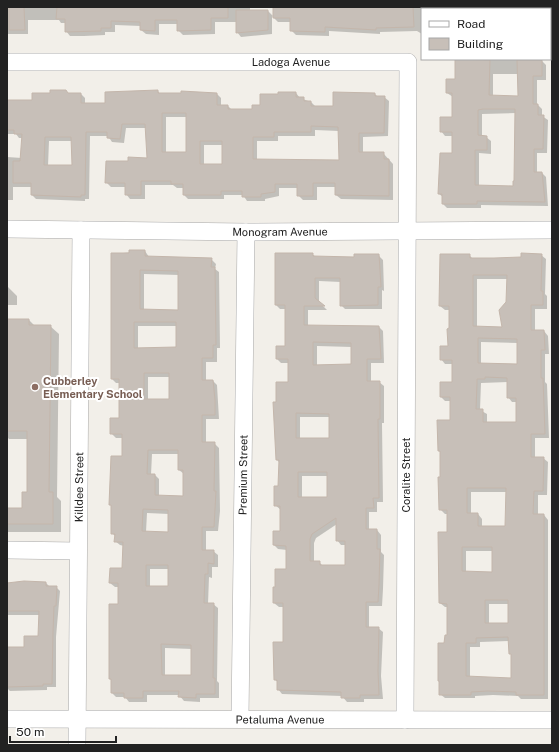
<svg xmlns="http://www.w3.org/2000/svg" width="559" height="752" viewBox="0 0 559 752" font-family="'Public Sans',sans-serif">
	<rect width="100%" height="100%" fill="#f2efe9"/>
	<!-- shadow -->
	<path fill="#0003" fill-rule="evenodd" d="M7,7H250V11H268L274,17V7H452L455,9H422V34L417,31L380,32V34L329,31V36L296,35L291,30V22H278L272,16V34L241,37L237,32V22H215V34L183,35L178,30V24H159V35L146,34L141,30V26L115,25V32H105V35L84,36H70L66,31V23H61L59,20H28V34H7Z
		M514,7H548V9H516Z
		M456,59H538V61H542L546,65V80H537V104L542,109V116L548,120L547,153H537V173H542L546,177L548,206L481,205V208H447L443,204V197L439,194L453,154V136H445L441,131L453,118V97L447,93L456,80ZM493,74H519V97L493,96ZM516,113L515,182L514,187L479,186V153L491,154V141L486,137L482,136V114Z
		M158,91L160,94H182V92L217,94L221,98V106H228L232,110H253L296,93L300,98L311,102L315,106L334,107L375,94L378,97H384L389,101L388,136L363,137V153H383L393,164V200L341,199L336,195V187H317V200H303L298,195V188H279V196L265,199V201H247L243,195H224V199H188L184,195V188H177L173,185H145V199H130L126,194V187H111L106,182L129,162L148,159L147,128H126L124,143L112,142L108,136H90L89,199H85V201L36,199L32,195V187H13V200H7V157L22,158L23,138H19L16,134H7V101H33L68,94H81L85,98V104H106ZM166,117H187V153H166ZM315,130L339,131L340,161L257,160V141H278V136H315ZM49,141H72L73,166H48ZM204,145H223V165H204Z
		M145,251L149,257L211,259L216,264L215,269L219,272L220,348H217V362H206V381H213L217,385L219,419H206V443H214L219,448L220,511L218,531H206V551H213L218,555V567H212V578L209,577L208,604H213L218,608V612L217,681L219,683V698H200V702L184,701L179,695H147V702H129L125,697H116L112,693V681L110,679L119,605V587H115L110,583L123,569L124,546L120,545L115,541L116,537L112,533V506L110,505L123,457V438H116L111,433L120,419V383H116L112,379V254ZM144,274L179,275V311L144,310ZM138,326H177V348L138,349ZM148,377H170V400H148ZM152,454H179V470L184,474V497L159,496V479L155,475H151ZM147,513L169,514V533L146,532ZM150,569H169V587H150ZM165,648L192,649V676H165Z
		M312,254L316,257L355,258L378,255L383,260L384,291L382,290V309H345L341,305V282L319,281V302L327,310H308V326L379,327L383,331L384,363H371V382H379L384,386V423H382L383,502H377V512H369V530H377L381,535V552L384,555L383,589L382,606H369V628H378L383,632L381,676L383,699H364V702H347L342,696L282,694L278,689V682L275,680L284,643V607H279L274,603L276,588L287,570V550L278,549L274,545L281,532V510L275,505L279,487L280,463L277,460V403L289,383V363H281L277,359L286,346V309H280L276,305ZM317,346L352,347V365L317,366ZM300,417H330V439H300ZM302,476H328V498H302ZM337,524V540L341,545H346V566H323L319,562H314V543L316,538Z
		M469,255L473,259L522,258L541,255L546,259L545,294L547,296V309H535V331H544L548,336L549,354H545V382L547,384L549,438H535V458H543L548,462L547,495H538V515H544L548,520V699H521L518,696L493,695L475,696V698H445L440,694L445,644L448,636V607H445L440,603L448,533V514H445L440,509L438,478H441V453L439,451L451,421V401H445L441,397L453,383V364H445L441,359L448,347L450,310H445L440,306ZM477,279H508L507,303L503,306L500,313L504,328L477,327ZM481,342L518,343V365L481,364ZM508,382V397L512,402H517V423H487V414L480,410L481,383ZM471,492H506V527H482V519L478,514H471ZM466,551H493V573L466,572ZM489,604H509V624H489ZM509,641L510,653L512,656V679L470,677V647H480V642Z
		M7,276L8,287L17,296V305H8V320H29L35,326H50L59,334L57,497L61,501V532H7V509H23L28,493V439H9L7,437Z
		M46,583L50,587H56L60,591L56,637V687H47V690L10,691L7,688V648H25L39,637V615H7V585Z"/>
	<!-- building -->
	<path fill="#c7bfb8" stroke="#c4b6ab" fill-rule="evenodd" d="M9,7H24L25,30H9Z
		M57,7H228V18H211V30L177,31V20H155V31L140,30V22L111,21V28H101V31L65,32V19H56Z
		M273,7H413L414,27L376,28V30L325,27V32L290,31V18H273Z
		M236,10H268V30L236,33Z
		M455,59L490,60L489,95L518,96L517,60H542V76H533V104H538V115H544L543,149H534V172H542L545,202L477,201V204H442V194H438L440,153H452V132H440V117H452V93H446V79H455ZM483,109H515L514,181H513V186L475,185V150H487V136L478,135V110Z
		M50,90H66L68,93H81V103H105V92L158,90V93H181V91L217,93V105H228V109H252V105H260V94H278V92H296V97H304V101H311V106H333V92L375,93V96H385L384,133H359V152H384V159H389V196L335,195V183H313V196H297V184H275V192L261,194V197H242V191H221V195H183V184H171V181H141V195H125V183H105L106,161H128V157L147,158L145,124H122L120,139L107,138V132H86L85,195H81V197L31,195V183H13V161H20L22,134H14V130H7V100H32V93H50ZM162,113H186V152H162ZM311,126L338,127L339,160L253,159V137H274V132H311ZM45,137H71L72,165H44ZM200,141H222V164H200Z
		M129,250H145V256L212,258L211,267H215L216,345H213V358H202V380H213L215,400V415H202V442H215L214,491H216L214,527H202V550H214V564L208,563V574H205L204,603H214V607L213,678H215V694H196V698L178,697L179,691H143V698H124V693H111V679H109V604H118V583H109L110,568H122L123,542H114L115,534H111V505H109L111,456H122V434H110V418H119V379H111V253H129ZM140,270L178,271V310L140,309ZM134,322H176V347L134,348ZM144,373H169V399H144ZM148,450H178V470H183V496L155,495V474H147ZM143,509L168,510V532L142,531ZM146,565H168V586H146ZM161,644L191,645V675H162Z
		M275,253H313V256L354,257V254H379L381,287H378V305L340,306V278H315V298L325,306H304V325L379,326L381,359H367V381H380V419H378L379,498H373L374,508H366V529H377V549H380L379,585L378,602H366V627H379L378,671L379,695H360V698H341V692L277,690V680H274L273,642H283V603H273V587H275V569H286V546L273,545V531H280V506H274V486H278L279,460H276L273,402H276V382H288V359H276V346H285V305H275ZM313,342L351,343V364L313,365ZM296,413L329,414V438H296ZM298,472H327V497H298ZM336,518V541H345V565H320V561H310V539L312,534Z
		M521,253L542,254L541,291H543V305H531V330H544L545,350H541V378H543L545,434H531V457H544L543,491H534L533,514H544V695H516V692L488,691L471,692V695H439V681H438V643H444L445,635H447V604L439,603L438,532H447V510H439L438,477H440V451H438L437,420H450V397H440V382H452V360H440V346H448L447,329L449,328V306H439L440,254H470V258H494L521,257ZM473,275H507L506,302L499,310L502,327L473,326ZM478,338L517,339V364L478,363ZM485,377L507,378V398H516V422H483V409H476L477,384V379H485ZM467,488H506L505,526H478V513H467ZM462,547H492V572L462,571ZM485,600H508V623H485ZM508,637L509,654H511V678L466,676V643H476V638Z
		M7,319H29V325H51L49,492H53V524H7V508H22V492H27V431H7Z
		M24,581L46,582V586H57L56,606H54L53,632L52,684H43V686L7,687V647H24V636H38L39,611H7V583Z"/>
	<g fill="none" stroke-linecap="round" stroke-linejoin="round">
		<defs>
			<g id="street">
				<path id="s1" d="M7,62H408L405,720"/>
				<path id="s2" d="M7,229L246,232L552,230"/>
				<path d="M7,550L78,551"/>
				<path id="s3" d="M7,719L552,720"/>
				<path id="s4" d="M240,719L246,232"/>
				<path id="s5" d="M77,745L81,230"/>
			</g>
		</defs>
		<!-- street casing -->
		<use href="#street" stroke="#a9a9a9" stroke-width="18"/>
		<!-- street -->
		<use href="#street" stroke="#fff" stroke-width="17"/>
	</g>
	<!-- markers -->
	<circle fill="#8d6e63" stroke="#fff" stroke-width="1.5" cx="35" cy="387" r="4"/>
	<g text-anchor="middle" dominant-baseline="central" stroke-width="4" stroke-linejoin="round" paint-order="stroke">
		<!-- street labels -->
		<g font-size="11" fill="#222" stroke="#fff">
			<text stroke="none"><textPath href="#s1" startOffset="284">Ladoga Avenue</textPath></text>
			<text stroke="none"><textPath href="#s2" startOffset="273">Monogram Avenue</textPath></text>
			<text stroke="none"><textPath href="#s4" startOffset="244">Premium Street</textPath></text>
			<text transform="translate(406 475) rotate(-90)">Coralite Street</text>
			<text stroke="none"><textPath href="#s5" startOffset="258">Killdee Street</textPath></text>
			<text stroke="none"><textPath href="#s3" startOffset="273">Petaluma Avenue</textPath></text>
		</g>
		<!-- education labels -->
		<g font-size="11" font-weight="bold" fill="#785e54" stroke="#fff" text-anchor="start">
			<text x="43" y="381">Cubberley<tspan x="43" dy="13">Elementary School</tspan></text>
		</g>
	</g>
	<!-- border -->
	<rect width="559" height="752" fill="none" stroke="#222222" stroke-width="16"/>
	<!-- legend -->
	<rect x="421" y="8" width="130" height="52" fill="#ffffff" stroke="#a7a7a7"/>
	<rect x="429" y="21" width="20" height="6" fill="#ffffff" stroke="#a7a7a7"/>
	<text x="457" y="28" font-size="12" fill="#222222">Road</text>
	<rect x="429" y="38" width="20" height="12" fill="#c7bfb8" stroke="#a7a7a7"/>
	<text x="457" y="48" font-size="12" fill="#222222">Building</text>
	<!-- scale -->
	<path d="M10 736v6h106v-6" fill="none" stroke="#222222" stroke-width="2"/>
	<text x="16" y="736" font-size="12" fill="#222222" stroke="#ffffff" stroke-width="3" paint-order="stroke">50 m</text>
</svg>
